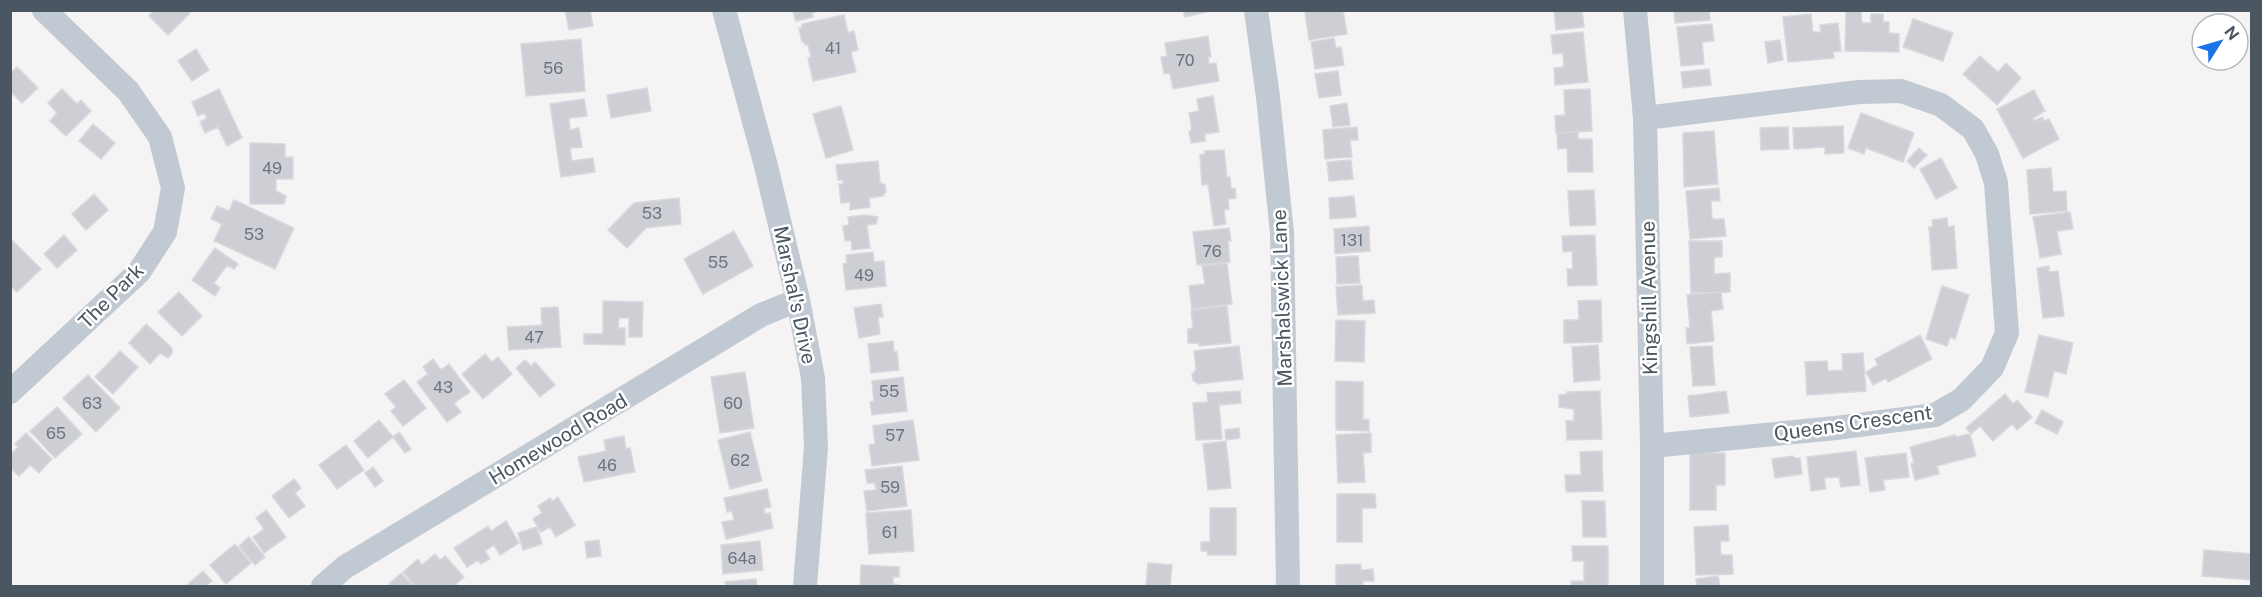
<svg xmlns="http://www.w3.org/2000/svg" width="2262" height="597" viewBox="0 0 2262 597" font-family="'Public Sans',sans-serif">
	<rect width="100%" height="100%" fill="#f5f3f3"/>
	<!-- building -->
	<path fill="#cdcfd5" stroke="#d7d9de" stroke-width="1.5" d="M154,10H187L190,13L168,35L149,16Z
		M565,10H590L593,26L569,30Z
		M799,10H822L812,13L813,17L796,21L793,12Z
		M1183,10H1207V12L1185,17Z
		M1318,10H1343L1347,34L1309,40L1305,12Z
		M1554,10H1582L1584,27L1556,30Z
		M1674,10H1709L1710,20L1675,23Z
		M1846,11H1861L1862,23H1871V14H1883V22H1889V33L1899,34V52L1845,51Z
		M1811,14L1813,32H1821L1820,25L1838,23L1841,51L1833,52L1834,58L1788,62L1783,17Z
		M844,15L848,33L854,31L858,50L851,52L856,72L813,81L808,58L811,57L808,45H805L804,42H802L799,28H802V24Z
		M1913,19L1953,33L1943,61L1903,47Z
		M1712,24L1714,41L1702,42L1704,64L1681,66L1677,27Z
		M1583,32L1588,82L1555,85L1554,68L1564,67L1563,53L1553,54L1551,35Z
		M1208,36L1211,57H1208L1209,64L1216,63L1219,81L1173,89L1170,73L1164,74L1161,57L1167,56L1165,43Z
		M1334,38L1336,48L1341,47L1344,65L1315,69L1311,42Z
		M581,39L585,91L526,96L521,44Z
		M1780,40L1783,60L1768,63L1765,42Z
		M196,49L209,70L192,81L178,61Z
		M1980,56L1998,72L2006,63L2021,78L1997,105L1963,74Z
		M17,67L38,88L22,103L10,91V73Z
		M1709,69L1711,85L1683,88L1681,72Z
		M1338,71L1341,95L1319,98L1315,74Z
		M647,88L651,111L611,118L607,95Z
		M62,89L77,104L81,100L91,111L66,136L50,121L57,113L48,103Z
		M219,89L242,138L227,146L218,127L205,133L200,122L207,118L204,113L198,116L192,102Z
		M1590,89L1592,131L1556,133L1555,116L1565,115L1564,90Z
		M2034,90L2045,111L2033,118L2034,121L2042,117L2044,121L2049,119L2059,139L2023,158L1997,109Z
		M1213,96L1219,132L1205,134V141L1191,143L1189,131L1192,130L1189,113L1199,111L1197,99Z
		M584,99L587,116L569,118L570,130L579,128L582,147L570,148L572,161L593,158L595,172L561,177L550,104Z
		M1347,103L1350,125L1333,127L1330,106Z
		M841,106L853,150L826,158L813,114Z
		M1861,113L1914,133L1903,162L1866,148L1864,154L1848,148Z
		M93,124L115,143L101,159L79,141Z
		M1843,126L1844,153L1825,154V147L1794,149L1793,128Z
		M1357,127L1358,140H1350L1352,157L1325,159L1323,130Z
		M1788,127L1789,149L1761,150L1760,128Z
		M1714,131L1718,184L1684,187L1683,133Z
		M1578,132V139H1592L1593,172H1568L1567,148L1558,149L1557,133Z
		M250,143L285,144V157H293V179H276V191L286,196L284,204H250Z
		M1919,148L1927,155L1914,168L1907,161Z
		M1224,150L1227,177H1230L1231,189L1235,188L1236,198L1228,199L1229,209L1224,210L1226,224L1214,226L1208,184L1202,185L1200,155L1205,154V151Z
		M1941,158L1957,188L1936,199L1920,169Z
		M1351,160L1353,179L1329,181L1327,162Z
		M878,161L880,182L885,185L886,191L883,196L869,198L870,207L850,210V202L841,203L839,184H843V180H838L836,165Z
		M2051,168L2053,192L2066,191L2067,211L2030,214L2027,170Z
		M1719,188L1720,201H1711L1712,219H1724L1726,236L1690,239L1686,191Z
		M1594,190L1596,225L1570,226L1568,191Z
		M94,194L108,210L86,230L72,214Z
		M1354,196L1356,217L1330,219L1329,198Z
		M679,198L681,224L646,228L627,248L608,230L634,203Z
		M234,200L294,228L275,269L214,241L222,224L211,219L217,206L229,211Z
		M2070,212L2073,229L2057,231L2061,254L2040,258L2033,217Z
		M866,215L878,217L876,224L867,225L870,248L852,250L851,240L845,241L843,226L849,225L848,217Z
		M1947,218L1948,227L1954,226L1957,268L1932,270L1929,227H1933L1932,220Z
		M1369,226L1370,251L1335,254L1334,229Z
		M1229,228L1231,241H1228L1230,262L1197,265L1193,232Z
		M734,231L753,266L703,294L684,259Z
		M64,235L77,250L57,268L44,254Z
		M1595,235L1597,285L1568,286L1567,269H1573L1572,251L1563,252L1562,236Z
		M10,238L41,269L17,292L10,286Z
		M1689,241H1722V257H1714V274L1730,273V292L1691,293Z
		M215,248L238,264L234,269L227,265L214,283L220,288L215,296L192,280Z
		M873,252L874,262L884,261L886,286L846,290L843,264L847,263L846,255Z
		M1358,256L1360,283L1337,284L1336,257Z
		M1227,263L1232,304L1192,309L1189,286L1205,284L1202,266Z
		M2049,266V272L2058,271L2064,316L2043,318L2037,268Z
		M1362,285L1363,301L1374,300L1375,313L1338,315L1336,287Z
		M1942,286L1969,295L1955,339L1950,337L1947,346L1926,339Z
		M179,292L202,316L182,336L158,312Z
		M1721,292L1723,309L1711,311L1714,341L1687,344L1686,328H1690L1687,295Z
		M1601,300L1602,342L1564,343V320H1579L1578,301Z
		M603,301L643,302L642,337H629V318H619L618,328H625V345L584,344V334H603Z
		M881,304L883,317H878L880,334L859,338L854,308Z
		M1227,306L1231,343L1199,346V343H1188V329L1193,328L1191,310Z
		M558,307L561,347L509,350L507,327L542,325L541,308Z
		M1336,320L1365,321L1364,362L1335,361Z
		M146,324L172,348V353L168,358L160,353L150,364L129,343Z
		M1920,335L1932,359L1888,382L1886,378L1873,385L1866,372L1878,365L1875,359Z
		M2039,335L2073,343L2066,374L2054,371L2048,397L2025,392Z
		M893,341L894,352L897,351L899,370L871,373L868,344Z
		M1598,345L1600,380L1574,382L1572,347Z
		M1239,346L1243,379L1198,384L1193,380L1192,375L1196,369L1194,351Z
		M1712,346L1715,385L1693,386L1690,347Z
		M120,351L138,367L113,394L95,377Z
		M1863,353L1866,391L1807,395L1805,362L1827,361L1828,371L1843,370L1842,354Z
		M485,354L492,362L498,357L512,374L483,399L462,374Z
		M433,359L441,370L449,364L470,392L454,403L461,412L447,422L417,382L428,374L423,367Z
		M525,360L531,366L535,362L555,385L540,397L516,368Z
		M745,372L754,428L720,433L711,377Z
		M88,375L120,408L96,432L63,398Z
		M903,377L907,411L872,415L870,402L874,401L872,381Z
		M404,380L426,408L403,426L391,411L396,407L385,394Z
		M1336,381L1363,382V419L1369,420V431L1336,430Z
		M1240,391L1241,403L1219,405L1222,439L1196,440L1193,403L1208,402L1207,393Z
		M1600,391L1602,439L1567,440L1566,421H1574V409L1559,407V395L1567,394V392Z
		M1726,391L1729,413L1690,417L1688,396Z
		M2005,394L2013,404L2017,400L2032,417L2017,430L2012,424L1993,441L1980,426L1971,434L1966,428Z
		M57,407L82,434L55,458L30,431Z
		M2042,410L2063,422L2057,434L2035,423Z
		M379,420L393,437L368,458L354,441Z
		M913,420L919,460L872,466L869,445L875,444L873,426Z
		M1239,428L1240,438L1226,440L1225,430Z
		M399,432L411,449L405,453L393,437Z
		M750,432L762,481L730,489L718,440Z
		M26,433L52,459L39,473L30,465L19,476L10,468V455L18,447L15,444Z
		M1371,433V452L1363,453L1365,482L1338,483L1336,435Z
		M1970,434L1976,456L1937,466L1939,474L1915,480L1911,464L1914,463L1910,447L1955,435L1956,437Z
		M624,436L626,449L630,448L635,472L584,482L578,457L606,451L604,440Z
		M1226,441L1231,488L1208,490L1203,444Z
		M346,445L364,470L337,489L319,465Z
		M1602,451L1603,491L1566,492L1565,475H1581L1580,452Z
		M1856,451L1860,485L1841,487L1839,477L1824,478L1826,489L1811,491L1807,457Z
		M1690,453H1725V485H1716V510H1690Z
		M1906,453L1909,477L1883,480L1885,490L1870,492L1865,458Z
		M1793,456L1795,458H1800L1802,474L1775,478L1772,459Z
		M902,466L907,506L867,511L864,491L876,490L875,483H867L865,470Z
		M373,467L383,481L375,487L365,473Z
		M294,479L301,488L295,493L305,506L289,518L272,496Z
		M767,489L771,507L764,508L765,514L770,513L773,528L726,539L722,522L734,520L732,511L727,512L724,498Z
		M1337,494H1375L1376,508H1362V542H1337Z
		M558,497L575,525L556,537L550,527L541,532L533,519L542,513L538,506L550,498L552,501Z
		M1582,501H1605L1606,537H1583Z
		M1210,508H1236V555H1208L1207,551H1201V542H1210Z
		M266,510L286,537L264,553L253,537L264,529L256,518Z
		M911,510L914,551L869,554L866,513Z
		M506,521L519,543L500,555L494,545L485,551L490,559L481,564L478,560L467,567L454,548L488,526L491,531Z
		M1728,525L1729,541H1720L1721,555H1732L1733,574L1696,575L1694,527Z
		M537,527L542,544L523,550L518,533Z
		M249,537L265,557L255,565L239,546Z
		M599,540L601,556L587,558L585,542Z
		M760,541L763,570L723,574L721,545Z
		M235,544L251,563L226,584L210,565Z
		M1572,546H1608V586H1571V581H1584V561H1573Z
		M2204,550L2252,554V580L2202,576Z
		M435,554L440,560L445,556L464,577L456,584L458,586H415L403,572L418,559L422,565Z
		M1148,563L1172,565L1170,586H1146Z
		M1361,564V570L1373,569L1374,581H1363V586H1336V565Z
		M861,565L899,567V577H893V584L899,585V586H860Z
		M203,571L212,581L206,586H186Z
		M401,573L413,586H391L389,584Z
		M1718,576L1720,586H1697L1696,579Z
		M756,579L757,586H726L725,582Z"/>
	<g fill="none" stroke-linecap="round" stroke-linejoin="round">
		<!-- minor -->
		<path stroke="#c1cad2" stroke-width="24" d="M724,10L766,166L798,300L813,378L816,447L805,586
			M1256,10L1268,97L1282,233L1288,586
			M1635,10L1645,118L1652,446V586
			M1645,118L1859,92L1901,91L1941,105L1973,129L1987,154L1996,183L2007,333L1992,368L1961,400L1935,415L1836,428L1652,446
			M10,392L139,272L165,232L173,188L160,137L128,91L44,10
			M323,586L345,567L761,315L798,300"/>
	</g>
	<g text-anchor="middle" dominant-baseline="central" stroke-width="5" stroke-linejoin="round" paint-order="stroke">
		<!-- number labels -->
		<g font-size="16" fill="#6b747e">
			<text x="833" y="48">41</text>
			<text x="1185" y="60">70</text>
			<text x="553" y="68">56</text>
			<text x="272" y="168">49</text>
			<text x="652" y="213">53</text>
			<text x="254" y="234">53</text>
			<text x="1352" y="240">131</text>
			<text x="1212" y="251">76</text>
			<text x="718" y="262">55</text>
			<text x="864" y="275">49</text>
			<text x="534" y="337">47</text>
			<text x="443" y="387">43</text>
			<text x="889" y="391">55</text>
			<text x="92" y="403">63</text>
			<text x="733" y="403">60</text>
			<text x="56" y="433">65</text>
			<text x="895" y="435">57</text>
			<text x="740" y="460">62</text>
			<text x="607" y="465">46</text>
			<text x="890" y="487">59</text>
			<text x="890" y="532">61</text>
			<text x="742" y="558">64a</text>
		</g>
		<!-- street labels -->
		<g font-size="20" fill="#4a5661" stroke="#fff">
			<text transform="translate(795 295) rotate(78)">Marshal's Drive</text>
			<text transform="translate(111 296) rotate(-45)">The Park</text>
			<text transform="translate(1282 298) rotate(-92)">Marshalswick Lane</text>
			<text transform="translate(1649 298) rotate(-91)">Kingshill Avenue</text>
			<text transform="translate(1853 423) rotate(-8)">Queens Crescent</text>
			<text transform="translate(558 439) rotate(-31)">Homewood Road</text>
		</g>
	</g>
	<!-- border -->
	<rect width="2262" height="597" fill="none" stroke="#4a5661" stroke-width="24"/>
	<!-- north arrow -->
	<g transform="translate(2220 42) rotate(53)"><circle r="28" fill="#ffffff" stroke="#b7bbc0" stroke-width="1.5"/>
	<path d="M0-4.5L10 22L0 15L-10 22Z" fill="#1a73e8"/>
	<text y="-9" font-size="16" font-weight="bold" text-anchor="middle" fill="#4a5661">N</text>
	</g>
</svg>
